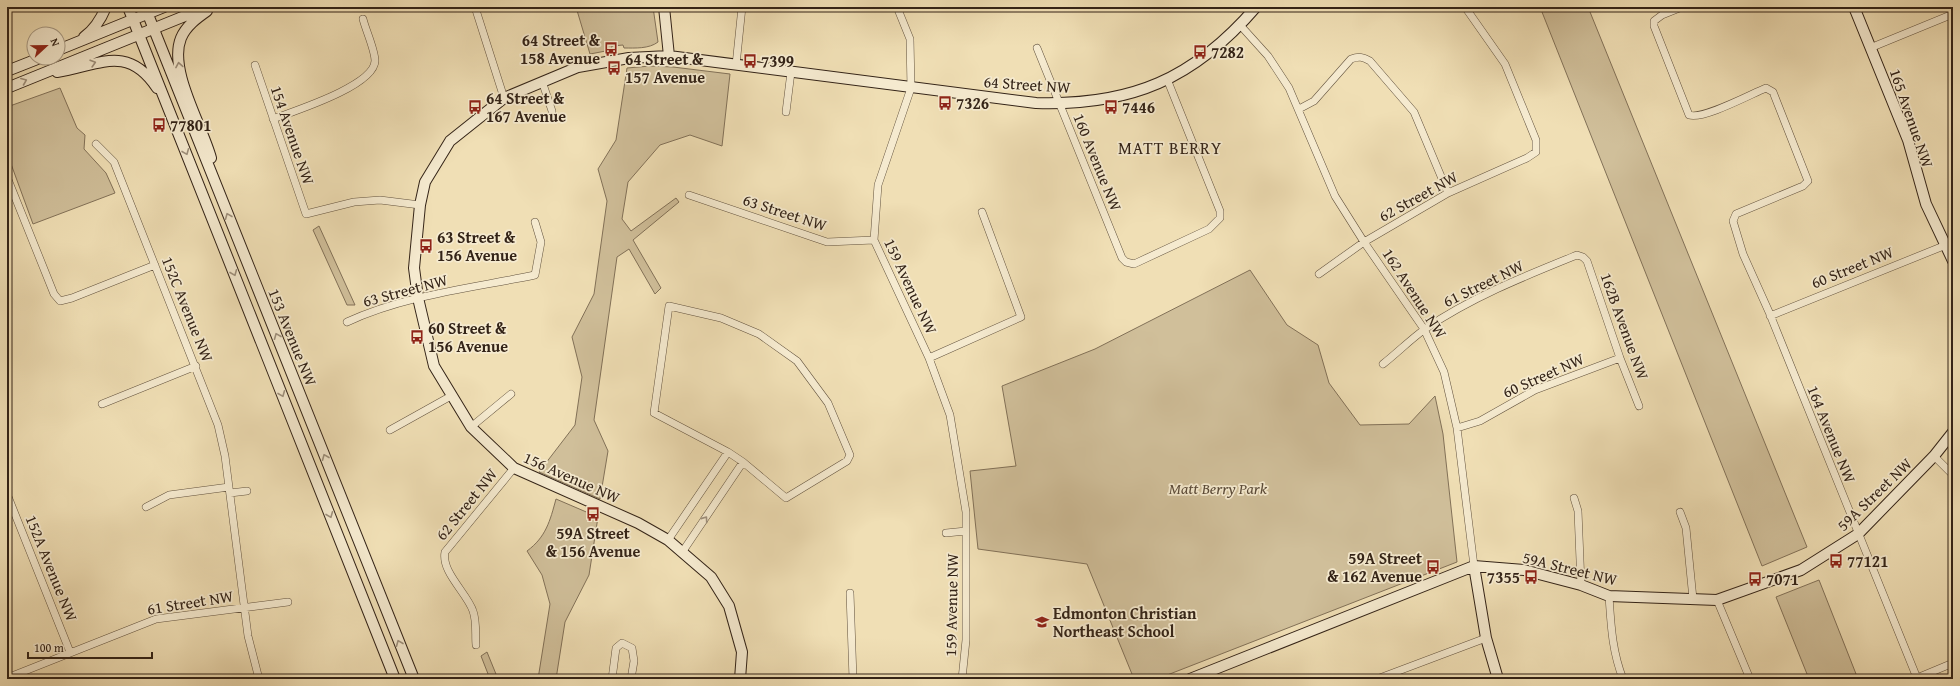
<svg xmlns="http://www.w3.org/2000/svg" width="1960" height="686" viewBox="0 0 1960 686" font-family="'Gentium Book Plus',serif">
	<rect width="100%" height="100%" fill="#f0dfb5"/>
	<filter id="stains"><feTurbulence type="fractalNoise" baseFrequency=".005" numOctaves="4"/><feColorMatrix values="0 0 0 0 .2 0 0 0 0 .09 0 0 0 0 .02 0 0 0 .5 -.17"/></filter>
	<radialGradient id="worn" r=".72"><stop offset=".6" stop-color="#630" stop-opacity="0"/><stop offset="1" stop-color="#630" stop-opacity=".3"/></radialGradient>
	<!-- green -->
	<path fill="#d0bf9a" stroke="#827158" d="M576,7H653L658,42C649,49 635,48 624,48L623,45L612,46L611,50L590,54Z
		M1540,7H1588L1807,547L1762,566Z
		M650,66L673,67L730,74L722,146L690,135L660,145L628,182L622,219L631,231L676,198L679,202L633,240L661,288L655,294L629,249L617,257L594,420L608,451L600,499L539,472L575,425L582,377L572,337L594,294L607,201L598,169L616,140L627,68Z
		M60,88L77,128L85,135L84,149L106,173L115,193L33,224L7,153V107Z
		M319,226L355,305H347L313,230Z
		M1250,270L1287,325L1318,345L1329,383L1360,425L1409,424L1435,396L1443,434L1457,562L1157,679H1134L1087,564L978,549L970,471L1016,466L1002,386L1095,349Z
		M556,499L598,517L589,575L565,622L556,679H538L550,604L542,575L527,551C546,537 550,521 556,499Z
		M1819,580L1858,679H1809L1776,597Z
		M487,652L498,679H490L481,656Z"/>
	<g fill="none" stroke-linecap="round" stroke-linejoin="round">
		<defs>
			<path id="street" d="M475,7L504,98
				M897,7L910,39L911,88L878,185L874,240L929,358L950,415L966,512V640L962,679
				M1682,7L1662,15L1654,21V26L1689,115C1703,120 1751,94 1766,88L1773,92L1808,181L1803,186L1736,214L1733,221L1743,254L1769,312L1917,678L1953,663
				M1240,25L1268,56L1289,88L1335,196L1364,242L1424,329L1444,372L1457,428L1474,566
				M1037,48L1122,258L1126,262L1134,264L1209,229L1220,218V211L1167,79
				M1870,48L1953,14
				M255,65L306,214L354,202L380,200L420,205
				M736,65L742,7
				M542,81L552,111
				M1299,109L1314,101L1351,59C1359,56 1363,57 1370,61L1414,112L1448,193
				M786,112L791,72
				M273,119C294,111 374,86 375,61C375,50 366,31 363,19
				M96,144L114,162L218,425L225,456L248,636L259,679
				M7,177L54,294L60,301L72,298L155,265
				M689,195L827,242L874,240
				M1319,274L1364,242L1448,193L1527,158L1536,152V140L1505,64L1465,7
				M669,306L721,318L759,334L797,361L828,403L850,455L847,461L786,498L743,462L728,452L654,413Z
				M1770,316L1946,245
				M347,322C405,295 472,288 535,275L541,242L535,222
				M929,358L1021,317L982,212
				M1383,364C1397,353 1411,339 1425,329C1472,297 1525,276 1577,255L1583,257L1587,261L1620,358L1639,406
				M102,404L196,366
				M471,427L511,394
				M1457,428L1480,421L1535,390L1620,358
				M390,430L451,396
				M1934,456L1953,475
				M230,493L247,491
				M7,494L70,652
				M1574,498L1578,511L1581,585
				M146,507L169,495L229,487
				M1680,512L1686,528L1693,599
				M946,533L966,531
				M668,540L728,452
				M683,551L743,462
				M850,593L853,679
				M1609,596C1611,625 1612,651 1623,679
				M1717,600L1750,679
				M476,645C475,635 477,622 473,611C467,593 441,572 445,552L514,468
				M7,678L156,619L288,602
				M612,679L616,648L622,643L632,648L634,661L631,679
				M1377,679L1486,638"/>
			<path id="secondary" d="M128,7L395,679
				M145,7L414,679
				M664,7L669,56
				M1854,7L1908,140L1926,204L1953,261
				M207,11C197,18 186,26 181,38C168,70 202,125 211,158
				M84,37C94,30 101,19 106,7
				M58,50L164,7
				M7,71L40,58
				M57,72C98,66 127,43 157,88
				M7,88L207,7
				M1474,566L1486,638L1498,679
				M740,679L742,652L729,606L711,577L668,540L638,523L514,468L471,427L434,366L418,298L414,268L420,205L425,182L450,141L504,98L578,67L629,58L669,56L1036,103C1131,106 1194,79 1256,7
				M1190,679L1474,566L1524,570L1581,585L1609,596L1717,600L1801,570L1858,534L1934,456L1953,432"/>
		</defs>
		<!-- street casing -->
		<use href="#street" stroke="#62523e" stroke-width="8"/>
		<!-- secondary casing -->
		<use href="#secondary" stroke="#332317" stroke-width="12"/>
		<!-- street -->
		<use href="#street" stroke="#f5eacf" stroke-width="7"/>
		<!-- secondary -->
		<use href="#secondary" stroke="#f5eacf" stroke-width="10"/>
	</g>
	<!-- one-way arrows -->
	<defs><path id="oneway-chevron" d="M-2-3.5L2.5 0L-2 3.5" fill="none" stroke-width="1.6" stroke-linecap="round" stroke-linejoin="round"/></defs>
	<g stroke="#9e907c">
		<use href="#oneway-chevron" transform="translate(93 63) rotate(-16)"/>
		<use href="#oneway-chevron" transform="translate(179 65) rotate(-100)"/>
		<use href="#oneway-chevron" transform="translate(24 81) rotate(-22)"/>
		<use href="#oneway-chevron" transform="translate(186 152) rotate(68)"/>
		<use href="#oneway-chevron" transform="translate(228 216) rotate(-112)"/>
		<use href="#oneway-chevron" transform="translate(234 273) rotate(68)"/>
		<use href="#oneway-chevron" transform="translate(277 336) rotate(-112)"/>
		<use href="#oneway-chevron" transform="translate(282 394) rotate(68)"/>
		<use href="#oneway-chevron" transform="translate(325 457) rotate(-112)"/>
		<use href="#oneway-chevron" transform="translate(330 515) rotate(68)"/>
		<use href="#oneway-chevron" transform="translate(705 519) rotate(-55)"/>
		<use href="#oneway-chevron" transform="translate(399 643) rotate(-112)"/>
	</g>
	<!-- icons -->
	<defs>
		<symbol id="bus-bare" viewBox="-9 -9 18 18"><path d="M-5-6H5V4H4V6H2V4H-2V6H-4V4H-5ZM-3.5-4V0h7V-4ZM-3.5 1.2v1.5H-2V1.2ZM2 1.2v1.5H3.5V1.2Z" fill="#8f2418" stroke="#f5eacf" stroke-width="2.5" paint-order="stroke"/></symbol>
		<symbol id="school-bare" viewBox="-9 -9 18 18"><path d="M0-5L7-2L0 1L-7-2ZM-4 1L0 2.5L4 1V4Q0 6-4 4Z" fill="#8f2418" stroke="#f5eacf" stroke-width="2.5" paint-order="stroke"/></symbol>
	</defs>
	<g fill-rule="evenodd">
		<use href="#bus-bare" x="601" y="39" width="20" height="20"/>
		<use href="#bus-bare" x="1190" y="42" width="20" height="20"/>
		<use href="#bus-bare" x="740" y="51" width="20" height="20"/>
		<use href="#bus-bare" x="604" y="58" width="20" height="20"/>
		<use href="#bus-bare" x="935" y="93" width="20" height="20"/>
		<use href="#bus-bare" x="465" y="97" width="20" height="20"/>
		<use href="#bus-bare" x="1101" y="97" width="20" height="20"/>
		<use href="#bus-bare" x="149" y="115" width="20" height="20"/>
		<use href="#bus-bare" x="416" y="236" width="20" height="20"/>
		<use href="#bus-bare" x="407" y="327" width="20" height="20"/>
		<use href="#bus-bare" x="583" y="504" width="20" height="20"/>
		<use href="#bus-bare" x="1826" y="551" width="20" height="20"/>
		<use href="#bus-bare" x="1423" y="557" width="20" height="20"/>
		<use href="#bus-bare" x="1521" y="567" width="20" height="20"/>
		<use href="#bus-bare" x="1745" y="569" width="20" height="20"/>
		<use href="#school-bare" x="1032" y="612" width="20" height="20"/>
	</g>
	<g text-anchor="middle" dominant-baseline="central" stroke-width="3.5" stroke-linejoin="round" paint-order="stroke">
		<!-- poi labels -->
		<g font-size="16" font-weight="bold" fill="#332317" stroke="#f5eacf" text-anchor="start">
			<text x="600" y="40" text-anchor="end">64 Street &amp;<tspan x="600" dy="18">158 Avenue</tspan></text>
			<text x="1211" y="52">7282</text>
			<text x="625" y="59">64 Street &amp;<tspan x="625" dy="18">157 Avenue</tspan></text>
			<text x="761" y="61">7399</text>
			<text x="486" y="98">64 Street &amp;<tspan x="486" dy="18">167 Avenue</tspan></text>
			<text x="956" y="103">7326</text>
			<text x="1122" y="107">7446</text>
			<text x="170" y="125">77801</text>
			<text x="437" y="237">63 Street &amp;<tspan x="437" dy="18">156 Avenue</tspan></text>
			<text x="428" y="328">60 Street &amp;<tspan x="428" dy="18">156 Avenue</tspan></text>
			<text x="593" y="533" text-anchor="middle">59A Street<tspan x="593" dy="18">&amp; 156 Avenue</tspan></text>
			<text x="1422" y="558" text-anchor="end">59A Street<tspan x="1422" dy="18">&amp; 162 Avenue</tspan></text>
			<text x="1847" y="561">77121</text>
			<text x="1520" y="577" text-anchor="end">7355</text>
			<text x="1766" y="579">7071</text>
			<text x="1053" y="613">Edmonton Christian<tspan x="1053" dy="18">Northeast School</tspan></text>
		</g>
		<!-- street labels -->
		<g font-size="16" fill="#332317" stroke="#f5eacf">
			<text transform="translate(1027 84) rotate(4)">64 Street NW</text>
			<text transform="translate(1912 118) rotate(71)">165 Avenue NW</text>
			<text transform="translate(293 135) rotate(71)">154 Avenue NW</text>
			<text transform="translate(1098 162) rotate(68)">160 Avenue NW</text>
			<text transform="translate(1418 196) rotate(-29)">62 Street NW</text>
			<text transform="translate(785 212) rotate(18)">63 Street NW</text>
			<text transform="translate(1852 267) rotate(-22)">60 Street NW</text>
			<text transform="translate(1483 283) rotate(-26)">61 Street NW</text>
			<text transform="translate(911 286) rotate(65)">159 Avenue NW</text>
			<text transform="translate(405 290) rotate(-15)">63 Street NW</text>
			<text transform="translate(1415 293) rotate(57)">162 Avenue NW</text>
			<text transform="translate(188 309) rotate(68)">152C Avenue NW</text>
			<text transform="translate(1625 326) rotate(70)">162B Avenue NW</text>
			<text transform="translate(293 337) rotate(68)">153 Avenue NW</text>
			<text transform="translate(1543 375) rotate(-24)">60 Street NW</text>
			<text transform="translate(1832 434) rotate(68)">164 Avenue NW</text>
			<text transform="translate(572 477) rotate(24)">156 Avenue NW</text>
			<text transform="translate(1874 494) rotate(-44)">59A Street NW</text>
			<text transform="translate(466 504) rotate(-51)">62 Street NW</text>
			<text transform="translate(52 568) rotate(68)">152A Avenue NW</text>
			<text transform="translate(1570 568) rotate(14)">59A Street NW</text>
			<text transform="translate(190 602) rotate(-9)">61 Street NW</text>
			<text transform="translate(951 605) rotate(-89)">159 Avenue NW</text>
		</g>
		<!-- park labels -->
		<g font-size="16" font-style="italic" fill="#5a4a38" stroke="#f5eacf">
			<text x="1218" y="488">Matt Berry Park</text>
		</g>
		<!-- neighbourhood labels -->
		<g font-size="17" letter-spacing="1" fill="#332317" stroke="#f5eacf">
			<text x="1170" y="147">MATT BERRY</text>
		</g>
	</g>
	<!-- margin -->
	<rect width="1960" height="686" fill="none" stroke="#f0dfb5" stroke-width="24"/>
	<rect x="8" y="8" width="1944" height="670" fill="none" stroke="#332317" stroke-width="2"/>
	<rect x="12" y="12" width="1936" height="662" fill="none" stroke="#332317"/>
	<!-- north arrow -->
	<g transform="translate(46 46) rotate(68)"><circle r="19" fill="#f5eacf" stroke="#a79a85"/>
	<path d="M0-3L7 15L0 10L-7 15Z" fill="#8f2418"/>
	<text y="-6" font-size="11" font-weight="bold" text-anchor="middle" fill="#332317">N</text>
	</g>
	<!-- scale -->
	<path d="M28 652v6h124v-6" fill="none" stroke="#332317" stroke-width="2"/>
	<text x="34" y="652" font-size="12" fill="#332317" stroke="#f5eacf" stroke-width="3" paint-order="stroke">100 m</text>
	<rect width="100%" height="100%" filter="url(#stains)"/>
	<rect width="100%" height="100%" fill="url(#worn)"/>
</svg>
